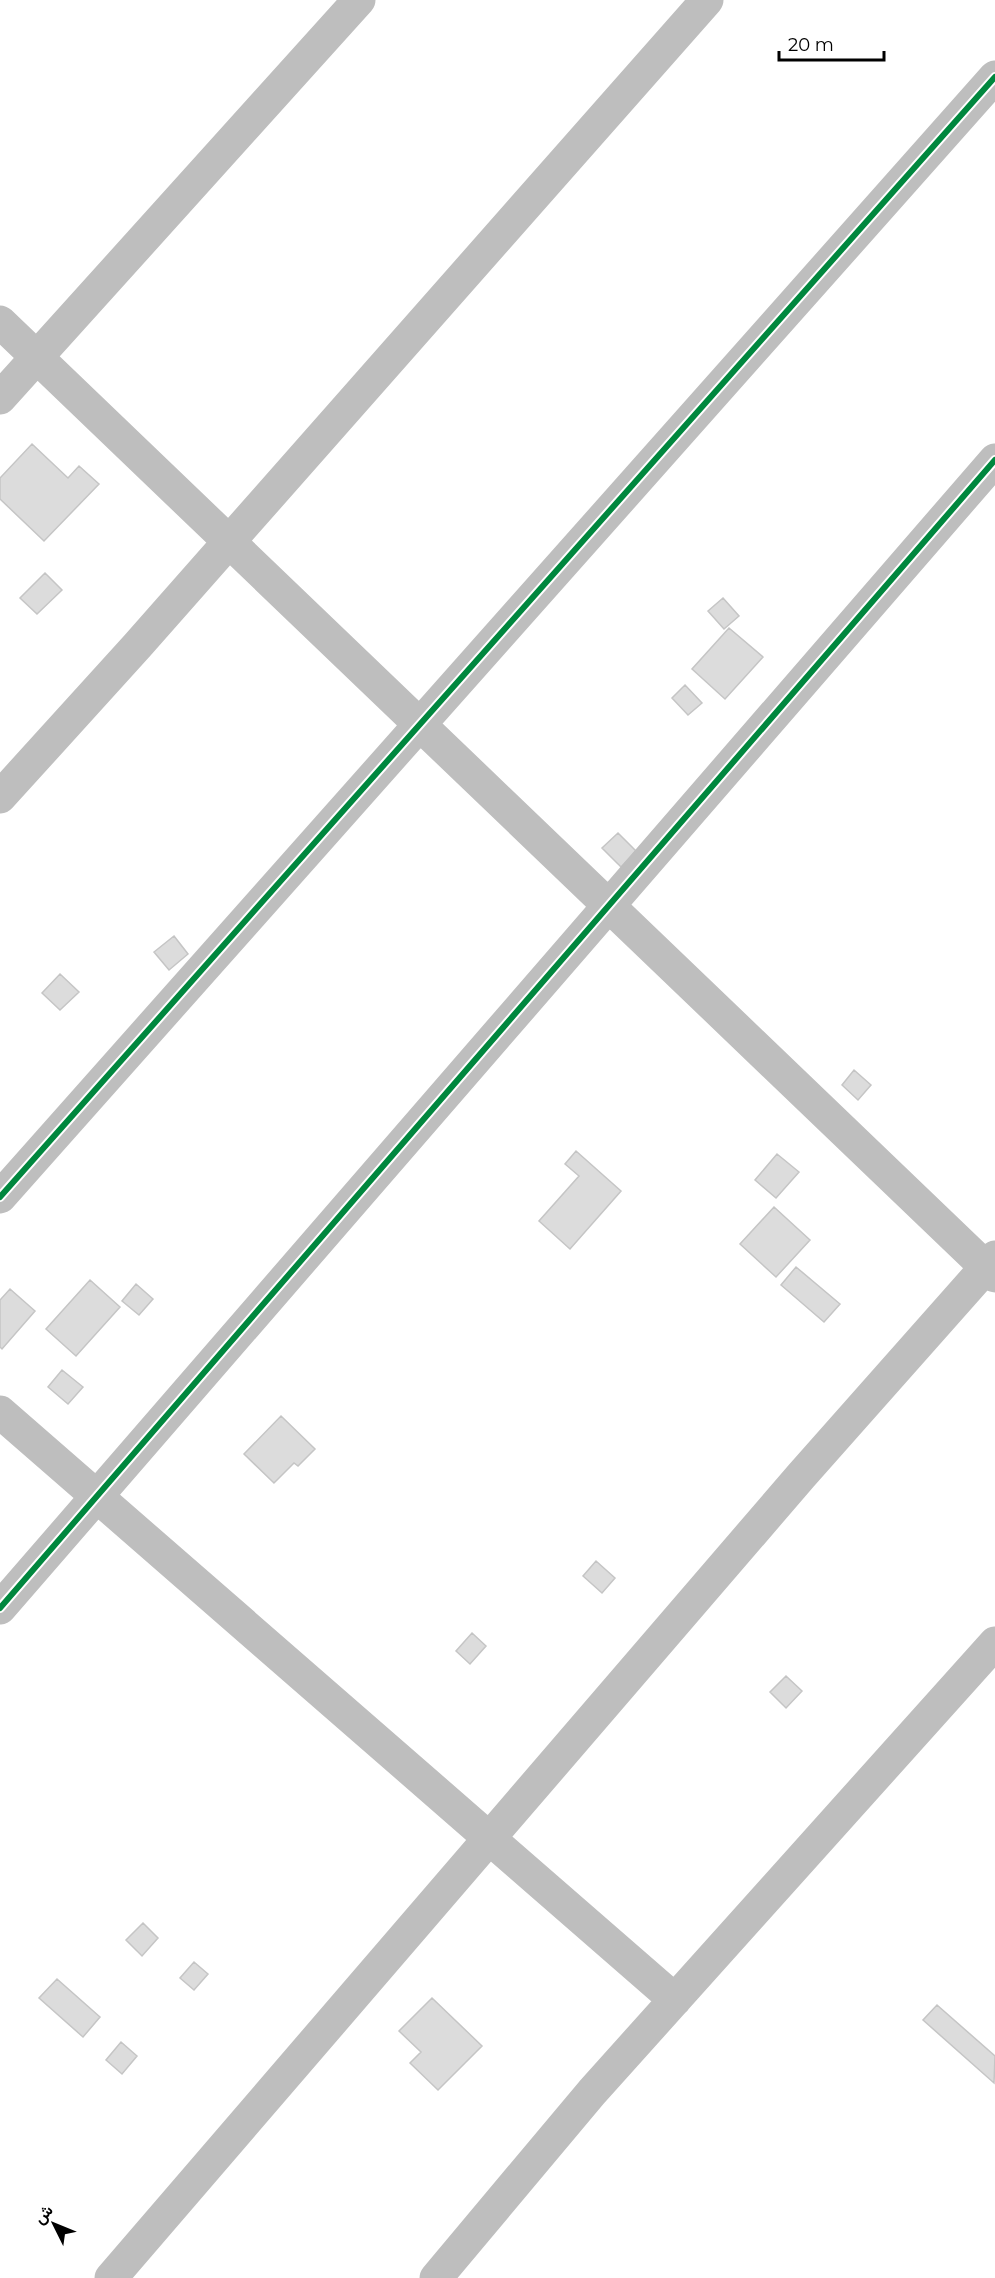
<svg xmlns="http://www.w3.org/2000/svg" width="995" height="2278" viewBox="0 0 995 2278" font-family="Montserrat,Vazirmatn,sans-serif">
	<rect width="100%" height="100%" fill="#fff"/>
	<!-- building -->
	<path fill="#dcdcdc" stroke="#c5c5c5" stroke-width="1.5" d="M32,444L68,478L79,466L99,484L44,541L0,499V478Z
		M45,573L62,590L37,614L20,598Z
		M723,598L739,616L724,629L708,611Z
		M729,628L763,657L725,699L692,669Z
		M685,685L702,703L688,715L672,698Z
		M618,833L636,851L621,867L602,848Z
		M174,936L188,954L169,970L154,952Z
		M60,974L79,992L60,1010L42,993Z
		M854,1070L871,1085L858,1100L842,1085Z
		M576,1151L621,1191L570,1249L539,1221L579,1176L565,1164Z
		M777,1154L799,1172L776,1198L755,1180Z
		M774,1207L810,1240L776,1277L740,1244Z
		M796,1267L840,1304L824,1322L781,1285Z
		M90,1280L120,1307L76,1356L46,1329Z
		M136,1284L153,1299L139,1315L122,1301Z
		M10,1289L35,1311L2,1349L0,1347V1300Z
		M62,1370L83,1387L68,1404L48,1387Z
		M281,1416L315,1449L298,1466L294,1463L274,1483L244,1454Z
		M596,1561L615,1578L602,1593L583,1576Z
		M472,1633L486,1646L470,1664L456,1651Z
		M786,1676L802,1691L786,1708L770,1692Z
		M143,1923L158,1938L142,1956L126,1940Z
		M194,1962L208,1974L194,1990L180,1978Z
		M57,1979L100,2017L83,2037L39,1998Z
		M432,1998L482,2046L438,2090L410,2063L421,2052L399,2031Z
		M937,2005L995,2056L994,2083L923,2020Z
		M121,2042L137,2056L122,2074L106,2060Z"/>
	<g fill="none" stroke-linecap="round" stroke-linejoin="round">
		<!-- street -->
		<path stroke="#bebebe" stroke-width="33" d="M0,322L995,1276
			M0,398L359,0
			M0,797L137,646L707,0
			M0,1197L995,77
			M0,1412L675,2000
			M0,1608L995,460
			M111,2278L801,1476L995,1257
			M436,2278L592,2092L995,1643"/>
		<defs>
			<path id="cycleway" d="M0,1197L995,77
				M0,1608L995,460"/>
		</defs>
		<!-- cycleway casing -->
		<use href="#cycleway" stroke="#fff" stroke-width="10"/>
		<!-- cycleway -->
		<use href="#cycleway" stroke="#00873e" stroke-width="6"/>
	</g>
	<!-- north arrow -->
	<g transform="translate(54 2224) rotate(313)" stroke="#ffffff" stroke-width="4.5" paint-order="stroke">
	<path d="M0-4.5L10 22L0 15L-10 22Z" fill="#000000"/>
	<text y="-9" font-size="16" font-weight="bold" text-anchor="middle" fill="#000000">ش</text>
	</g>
	<!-- scale -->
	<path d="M779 51v9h105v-9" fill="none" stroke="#000000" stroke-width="3"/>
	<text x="788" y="51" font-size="18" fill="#000000" stroke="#ffffff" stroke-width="4.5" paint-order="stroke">20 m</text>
</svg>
